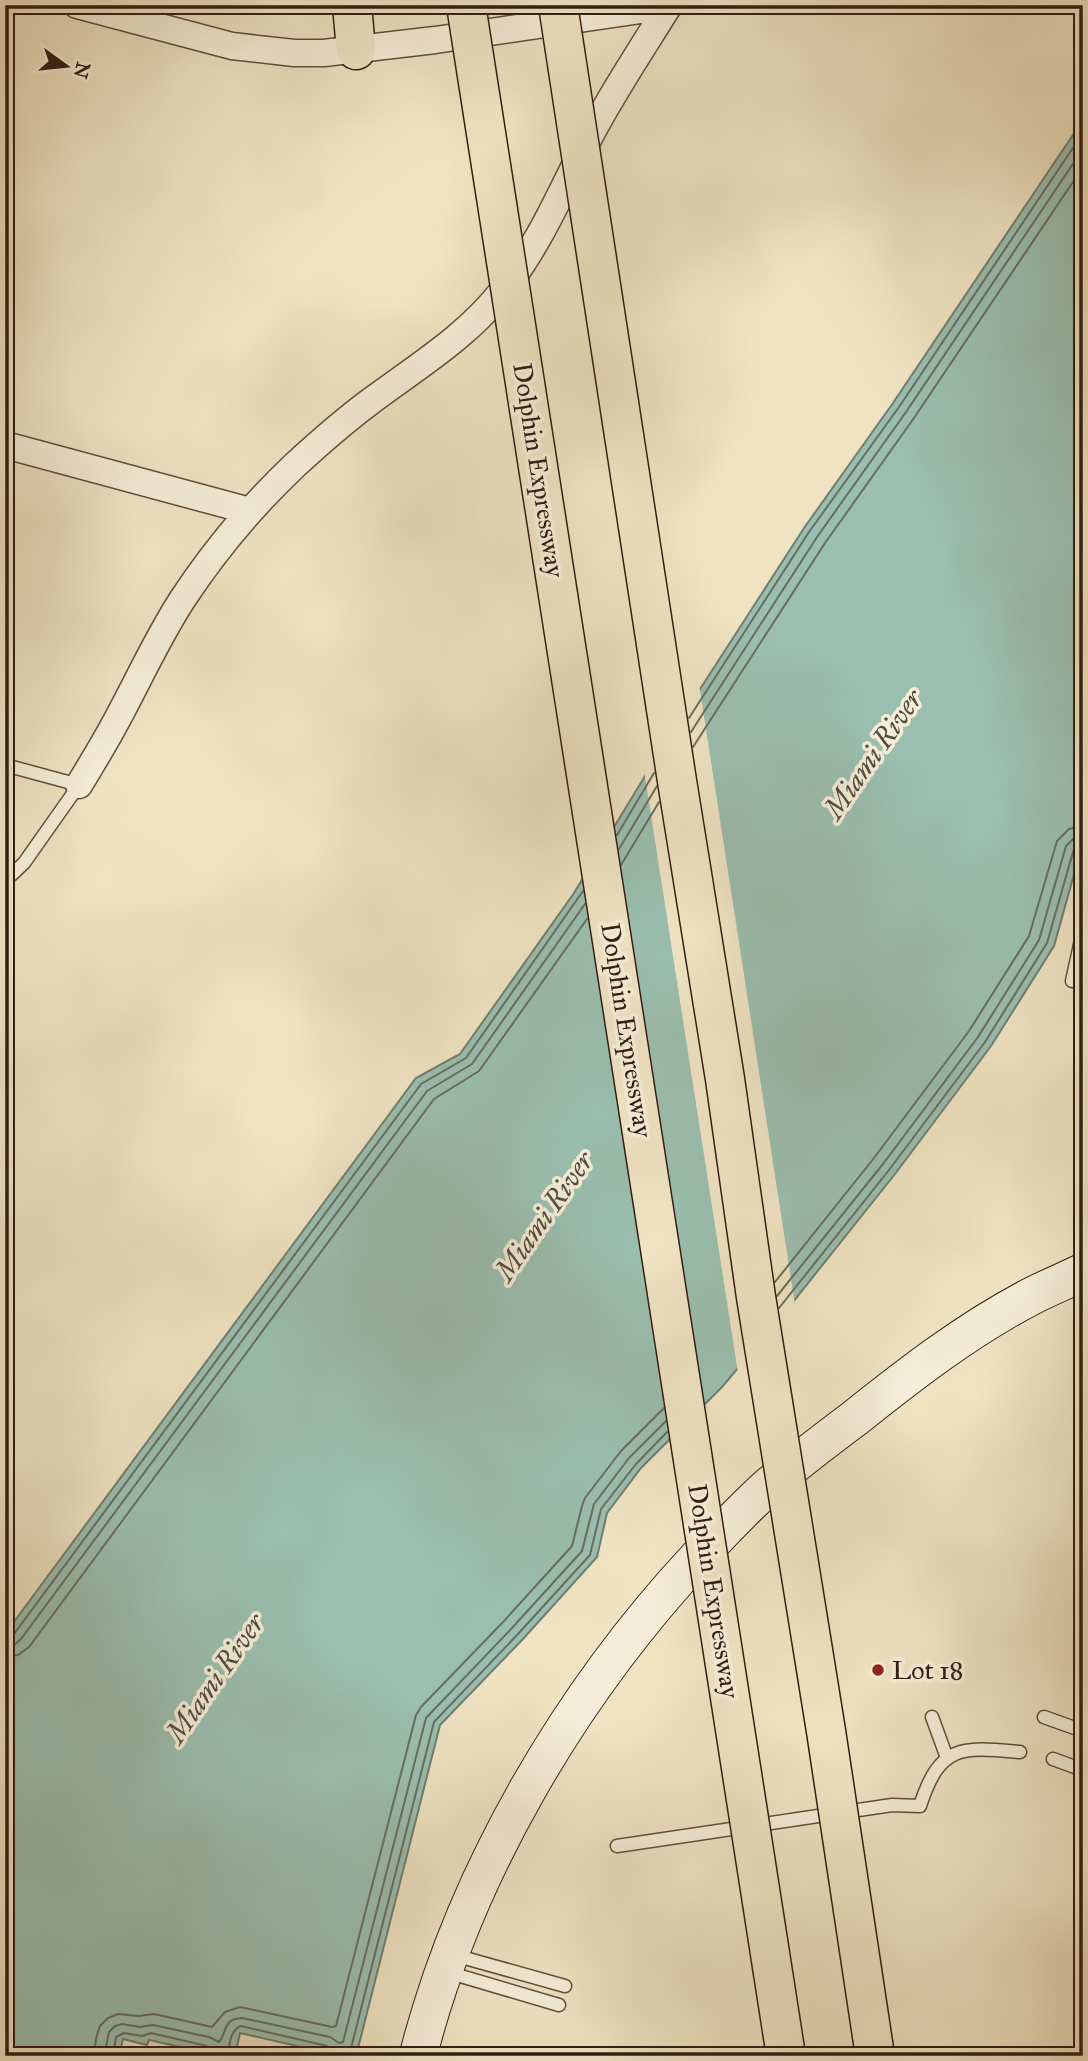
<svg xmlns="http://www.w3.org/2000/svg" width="1088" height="2061" viewBox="0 0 1088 2061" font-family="'IM FELL Great Primer',serif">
	<rect width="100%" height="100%" fill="#efe3c2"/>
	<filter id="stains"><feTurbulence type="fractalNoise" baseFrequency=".00286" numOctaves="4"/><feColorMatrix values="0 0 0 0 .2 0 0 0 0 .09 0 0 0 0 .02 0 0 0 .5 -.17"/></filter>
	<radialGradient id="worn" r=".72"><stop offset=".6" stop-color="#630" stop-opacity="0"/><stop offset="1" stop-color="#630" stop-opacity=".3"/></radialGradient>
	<!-- water -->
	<path fill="#9abeaf" stroke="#707d71" stroke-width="2" d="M1083,120V842L1054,946L991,1046L895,1174L777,1322L722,1387L641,1468L607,1513L597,1557L523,1639L440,1725L356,2056H341L240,2033L235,2056H221L149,2040L147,2045L123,2039L119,2056H5V1634L416,1078L460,1054L574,893L662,748L804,528L893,403Z"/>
	<!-- pier -->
	<path fill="#efe3c2" d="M699,684L795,1305L738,1373L644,770Z"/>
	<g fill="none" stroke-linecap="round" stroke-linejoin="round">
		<!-- shore -->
		<path stroke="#666d61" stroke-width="2" d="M689,718L809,532L899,407L1083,133
			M691,732L817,537L906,412L1083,149
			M693,747L825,543L914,418L1083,167
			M617,835L654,773
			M619,849L657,786
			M621,865L659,802
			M775,1282L874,1158L969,1031L1029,936L1057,841L1069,829L1083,826
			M777,1296L883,1164L978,1037L1039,940L1066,846L1073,839L1083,837
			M779,1308L889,1170L985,1042L1047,943L1073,852L1076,847L1083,846
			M5,1638L14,1634L421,1084L466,1058L583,891
			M5,1647L14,1645L21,1639L427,1091L472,1064L585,904
			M5,1657L18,1655L29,1647L434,1099L479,1071L587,919
			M93,2056L97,2035L100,2026L108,2018L118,2014L139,2016L154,2014L212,2027L225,2012L240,2007L332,2027L336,2026L416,1715L421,1707L504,1621L572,1546L582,1506L585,1498L621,1451L664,1408
			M104,2056L109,2032L115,2026L122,2024L140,2027L153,2025L209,2037L219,2042C228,2032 222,2019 242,2018L330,2037L339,2043L343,2042L426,1718L512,1628L582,1551L594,1504L629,1458L666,1421
			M113,2056L116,2037L124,2033L142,2036L151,2033L207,2046L212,2050L213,2056
			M228,2056C229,2045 230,2030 241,2026L327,2046L333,2050L334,2056
			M349,2056L434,1722L518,1634L590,1555L601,1509L636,1464L667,1432"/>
		<defs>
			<path id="lane" d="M5,765L79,785L24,863L5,881
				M1072,981L1083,931
				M932,1717L947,1758
				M1044,1717L1083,1731
				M1053,1759L1083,1770
				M617,1846L892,1805L920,1806C940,1744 961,1747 1020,1752
				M454,1955L565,1986
				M447,1972L559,2005"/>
			<path id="street" d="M77,5L232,46L294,53H324L435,40L668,6
				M5,445L250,511
				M79,785C93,762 107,739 119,716C140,677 158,637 182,600C214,551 252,506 294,466C319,443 344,421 371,401C418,366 468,336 504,289C541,242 564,185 592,132C615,89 643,47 669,5"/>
			<path id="secondary" d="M418,2056C465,1872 571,1693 700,1555C723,1531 746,1506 771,1484C798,1461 827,1439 855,1418C910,1374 967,1330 1030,1297C1047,1288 1065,1281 1083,1272"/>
			<path id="highway" d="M352,5L356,50"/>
		</defs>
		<!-- lane casing -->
		<use href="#lane" stroke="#614e3f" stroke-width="15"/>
		<!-- street casing -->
		<use href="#street" stroke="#614e3f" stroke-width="29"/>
		<!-- secondary casing -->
		<use href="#secondary" stroke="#321c13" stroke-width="39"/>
		<!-- highway casing -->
		<use href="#highway" stroke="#321c13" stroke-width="41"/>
		<!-- lane -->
		<use href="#lane" stroke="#f5edd7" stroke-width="12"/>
		<!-- street -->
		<use href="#street" stroke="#f5edd7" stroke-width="26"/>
		<!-- secondary -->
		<use href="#secondary" stroke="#f5edd7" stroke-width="37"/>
		<!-- highway -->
		<use href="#highway" stroke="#efe3c2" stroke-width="38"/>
		<defs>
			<path id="highway-bridge" d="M466,5L786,2056
				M558,5L677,781L725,1079L756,1297L826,1731L875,2056"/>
		</defs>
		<!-- highway-bridge casing -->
		<use href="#highway-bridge" stroke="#321c13" stroke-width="41" stroke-linecap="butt"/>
		<!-- highway-bridge -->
		<use href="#highway-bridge" stroke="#efe3c2" stroke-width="38"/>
	</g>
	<!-- markers -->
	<circle fill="#8f2418" stroke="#f5edd7" stroke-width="2.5" cx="878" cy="1670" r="7"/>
	<g text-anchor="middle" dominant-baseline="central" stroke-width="7" stroke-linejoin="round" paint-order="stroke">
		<!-- street labels -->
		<g font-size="26" fill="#321c13" stroke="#f5edd7">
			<text transform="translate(539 470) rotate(81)">Dolphin Expressway</text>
			<text transform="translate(627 1030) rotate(81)">Dolphin Expressway</text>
			<text transform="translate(714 1591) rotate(81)">Dolphin Expressway</text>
		</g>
		<!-- poi labels -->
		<g font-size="26" fill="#321c13" stroke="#f5edd7" text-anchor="start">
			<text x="892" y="1670">Lot 18</text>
		</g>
		<!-- water labels -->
		<g font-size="28" font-style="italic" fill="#514d42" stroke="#f5edd7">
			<text transform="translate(873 754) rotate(-55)">Miami River</text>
			<text transform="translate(544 1216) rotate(-55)">Miami River</text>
			<text transform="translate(215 1678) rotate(-55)">Miami River</text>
		</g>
	</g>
	<!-- margin -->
	<rect width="1088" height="2061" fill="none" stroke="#efe3c2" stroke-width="28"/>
	<rect x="7" y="7" width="1074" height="2047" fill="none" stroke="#321c13" stroke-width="3.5"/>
	<rect x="14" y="14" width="1060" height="2033" fill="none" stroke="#321c13" stroke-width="2"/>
	<!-- north arrow -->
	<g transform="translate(66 66) rotate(105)" stroke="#f5edd7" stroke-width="5" paint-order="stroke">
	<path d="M0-5L12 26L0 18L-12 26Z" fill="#321c13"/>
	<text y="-10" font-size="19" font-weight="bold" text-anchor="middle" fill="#321c13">N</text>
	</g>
	<rect width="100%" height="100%" filter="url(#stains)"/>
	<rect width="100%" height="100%" fill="url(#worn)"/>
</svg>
